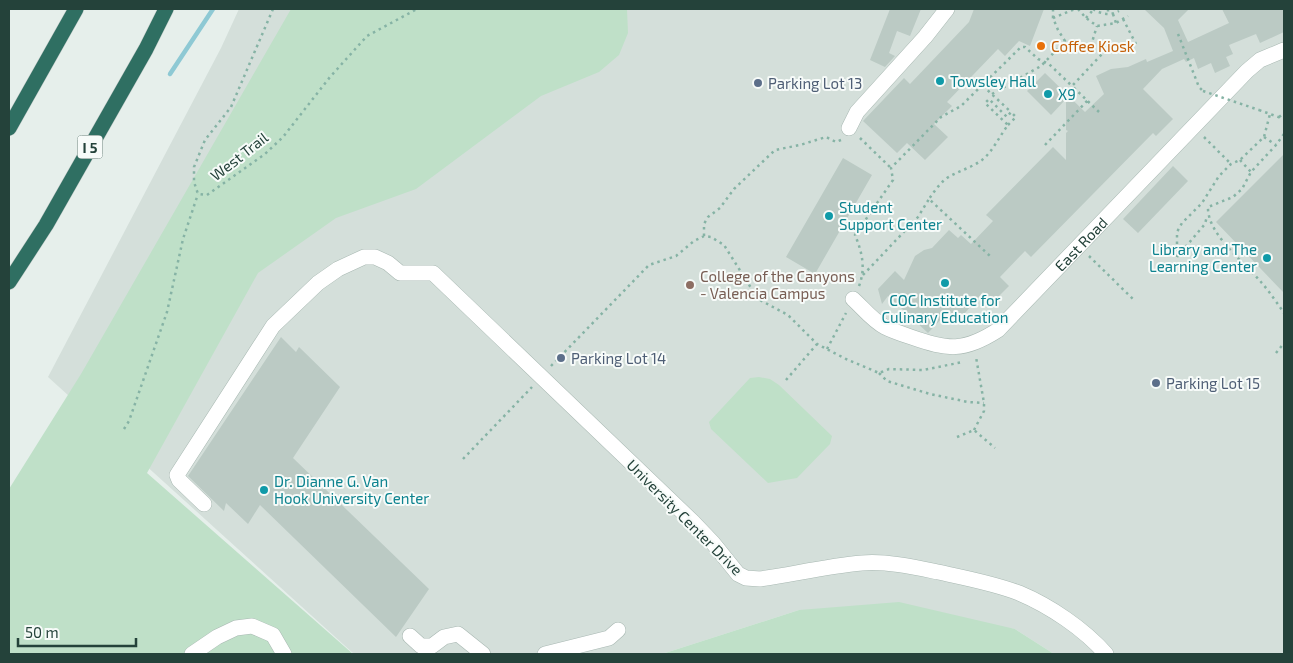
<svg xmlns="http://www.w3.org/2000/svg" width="1293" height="663" viewBox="0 0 1293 663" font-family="'Exo 2',sans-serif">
	<rect width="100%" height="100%" fill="#e6efeb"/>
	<!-- built -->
	<path fill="#d4dfda" d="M239,9H1284V654H1054L1015,629L799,610L662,654H354L48,377L221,48Z"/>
	<!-- green -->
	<path fill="#bfe0c8" d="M291,9H627L628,33L619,55L599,72L541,96L416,189L336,218L258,273L147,473L353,654H9V489L81,374Z
		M759,377L770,379L779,385L832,436L830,444L797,478L768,483L711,429L709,422L750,378Z
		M899,602L1015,629L1054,654H662L799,610Z"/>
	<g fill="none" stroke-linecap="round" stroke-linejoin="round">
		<!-- stream -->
		<path stroke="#8ec9d4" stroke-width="4.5" d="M170,74L213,9"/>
	</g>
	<!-- building -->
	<path fill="#bbcac4" d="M890,9H921L910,36L897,31L889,53L895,56L885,67L870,60Z
		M974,9H1044L1030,46L1019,41L1005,56L998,49L947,102L952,106L934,124L948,137L925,160L907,143L897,153L863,121L904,78L910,84L969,22Z
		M1144,9H1189L1178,20L1188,42L1229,23L1222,9H1284V32L1260,43L1256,34L1229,45L1233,54L1226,57L1230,66L1215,73L1211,63L1198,69L1194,58L1186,62L1184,59L1162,69L1143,89L1173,119L1156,136L1153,133L1031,257L1025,251L1000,277L1009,286L993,302L983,292L965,313L951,320L945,315L928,333L888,296L882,304L878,289L895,271L904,280L915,256L924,250L932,248L949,230L958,238L961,235L971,244L993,221L986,215L1053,147L1066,160V133L1068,131L1066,130V99L1051,115L1027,91L1045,73L1085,112L1104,94L1096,76L1111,69L1128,67L1146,59L1147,62L1173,51L1164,28Z
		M1284,154V293L1216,222Z
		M843,158L872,175L815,274L786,257Z
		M1173,166L1188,181L1138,233L1123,219Z
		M281,337L296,352L299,347L340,387L293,458L429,589L396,637L260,505L248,524L226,503L224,511L188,476Z"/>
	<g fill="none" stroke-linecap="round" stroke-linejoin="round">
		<defs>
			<g id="minor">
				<path d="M849,128L857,112L925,37L947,9"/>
				<path id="s1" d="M853,299C863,308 873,321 885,327C893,331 902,334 911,337C948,350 964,352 998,330L1247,71L1260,60L1284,50"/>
				<path d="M204,504L179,480L177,475L273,326L318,283L338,269L364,257H375L388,263L400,273H433L693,522L713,543L738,574L746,578L760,579C794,574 828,566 862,563C887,561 914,567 938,572C965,578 993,583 1019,593C1050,606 1084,629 1106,654"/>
				<path d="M410,636L421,646H432L444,637L458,634L483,654"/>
				<path d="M192,654L217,637L236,628L252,626L273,635L284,654"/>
				<path d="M545,654L609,638L618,630"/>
			</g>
			<path id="highway" d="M9,128L76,9
				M9,282L46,225L146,49L166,9"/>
		</defs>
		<!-- minor casing -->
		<use href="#minor" stroke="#a8b8b2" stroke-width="16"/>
		<!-- highway casing -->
		<use href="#highway" stroke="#c2cac8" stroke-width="16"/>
		<!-- path -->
		<path stroke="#86b3a5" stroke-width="2.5" stroke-dasharray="2.5 4" stroke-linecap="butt" d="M273,9L231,107L205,140L194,167V182L198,194L207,195L265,154L283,137L330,77L367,36L417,9
			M1053,9V18
			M1078,9L1086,18L1097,26L1116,23L1128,16
			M1093,9C1101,14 1110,16 1119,11
			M1108,9V14
			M1113,14L1116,23
			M1086,18L1093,10
			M1123,19L1136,44
			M1178,34L1199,87L1203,91
			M1089,52L1097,26
			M983,86L1011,112L1007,117L989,99L985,103L1008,125C999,137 993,151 982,160C971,168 958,171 947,178C939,184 934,192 929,199L990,256
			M992,94L1041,66L1065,41L1058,30L1053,18L1075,9
			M1259,110L1284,119
			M1099,112L1072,86L1103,53
			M1279,117L1284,113
			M1008,125L1016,117L1011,112
			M1284,134L1276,145L1251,172L1242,189L1233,197L1208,207C1207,234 1244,262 1261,282C1269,291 1277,303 1284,313
			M1204,137L1231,164
			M1264,137L1276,145
			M860,138L891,168
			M1045,145L1088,100
			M1240,160L1251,172
			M704,236V224L708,217L720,208L734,189L775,150L800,145L826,137L836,142L841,140
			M1089,256L1135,301
			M1177,257V232L1182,223L1202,203L1219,176L1231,164L1240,160L1264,137L1270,114
			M1177,257L1205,224L1207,216
			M863,275L918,217L929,199
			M859,286C866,268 862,252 855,235L893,180L891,168L941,117L961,106L1021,47H1025L1038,59L1049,64L1072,86
			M827,349L846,313
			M1276,353L1284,343
			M551,366L649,265L676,256L694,241L704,236L711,237L724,245L758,299L788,315L817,344L846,359L879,373L889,369L923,370L963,362
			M879,373L887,381L930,394L968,402L984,403
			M786,380L817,344
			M124,429L129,421L167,312L183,239L198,194
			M974,430L984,411V403L976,357
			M957,437L974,430L995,448
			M463,459L532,387"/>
		<!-- minor -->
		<use href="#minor" stroke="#fff" stroke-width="15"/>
		<!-- highway -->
		<use href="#highway" stroke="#2f6f62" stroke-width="15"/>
		<!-- path-bridge -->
		<path stroke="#86b3a5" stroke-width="2.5" stroke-dasharray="2.5 4" stroke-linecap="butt" d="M1203,91L1259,110"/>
	</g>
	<!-- markers -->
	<circle fill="#e8710a" stroke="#f7fbf9" stroke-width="2" cx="1041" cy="46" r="5"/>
	<g fill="#0f9aa8" stroke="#f7fbf9" stroke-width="2">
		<circle cx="940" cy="81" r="5"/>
		<circle cx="1048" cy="94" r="5"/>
		<circle cx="829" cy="216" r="5"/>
		<circle cx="1267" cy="258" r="5"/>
		<circle cx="945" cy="283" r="5"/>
		<circle cx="264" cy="490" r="5"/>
	</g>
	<g fill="#5c6f8a" stroke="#f7fbf9" stroke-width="2">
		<circle cx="758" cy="83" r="5"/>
		<circle cx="561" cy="358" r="5"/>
		<circle cx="1156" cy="383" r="5"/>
	</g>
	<circle fill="#8d6e63" stroke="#f7fbf9" stroke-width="2" cx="690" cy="285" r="5"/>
	<g text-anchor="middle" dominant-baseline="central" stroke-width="4" stroke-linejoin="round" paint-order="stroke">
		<!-- shield labels -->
		<rect fill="#f7fbf9" stroke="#637a73" stroke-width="1" x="77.5" y="135.5" width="25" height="23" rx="4"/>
		<g font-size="14" font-weight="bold" fill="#24423a">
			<text x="90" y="147">I 5</text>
		</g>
		<!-- food labels -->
		<g font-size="15" fill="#c56008" stroke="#f7fbf9" text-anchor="start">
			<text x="1051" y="46">Coffee Kiosk</text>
		</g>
		<!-- culture labels -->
		<g font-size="15" fill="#0d838f" stroke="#f7fbf9" text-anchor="start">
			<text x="950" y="81">Towsley Hall</text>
			<text x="1058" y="94">X9</text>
			<text x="839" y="207">Student<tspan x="839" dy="17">Support Center</tspan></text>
			<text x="1257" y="249" text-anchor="end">Library and The<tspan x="1257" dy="17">Learning Center</tspan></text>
			<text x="945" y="300" text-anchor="middle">COC Institute for<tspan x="945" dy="17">Culinary Education</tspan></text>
			<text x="274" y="481">Dr. Dianne G. Van<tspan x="274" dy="17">Hook University Center</tspan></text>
		</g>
		<!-- service labels -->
		<g font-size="15" fill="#4e5e75" stroke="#f7fbf9" text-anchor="start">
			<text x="768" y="83">Parking Lot 13</text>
			<text x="571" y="358">Parking Lot 14</text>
			<text x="1166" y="383">Parking Lot 15</text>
		</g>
		<!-- street labels -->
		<g font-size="15" fill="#24423a" stroke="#f7fbf9">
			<text transform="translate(239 156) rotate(-38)">West Trail</text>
			<text stroke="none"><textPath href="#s1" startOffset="282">East Road</textPath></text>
			<text transform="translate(685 517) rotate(45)">University Center Drive</text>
		</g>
		<!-- education labels -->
		<g font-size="15" fill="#785e54" stroke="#f7fbf9" text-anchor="start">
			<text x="700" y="276">College of the Canyons<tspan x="700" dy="17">- Valencia Campus</tspan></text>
		</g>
	</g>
	<!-- border -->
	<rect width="1293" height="663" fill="none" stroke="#24423a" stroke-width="20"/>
	<!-- scale -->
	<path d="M18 638v8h118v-8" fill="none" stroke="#24423a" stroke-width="2.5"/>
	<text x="25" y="638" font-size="15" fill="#24423a" stroke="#f7fbf9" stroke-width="4" paint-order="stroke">50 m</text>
</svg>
